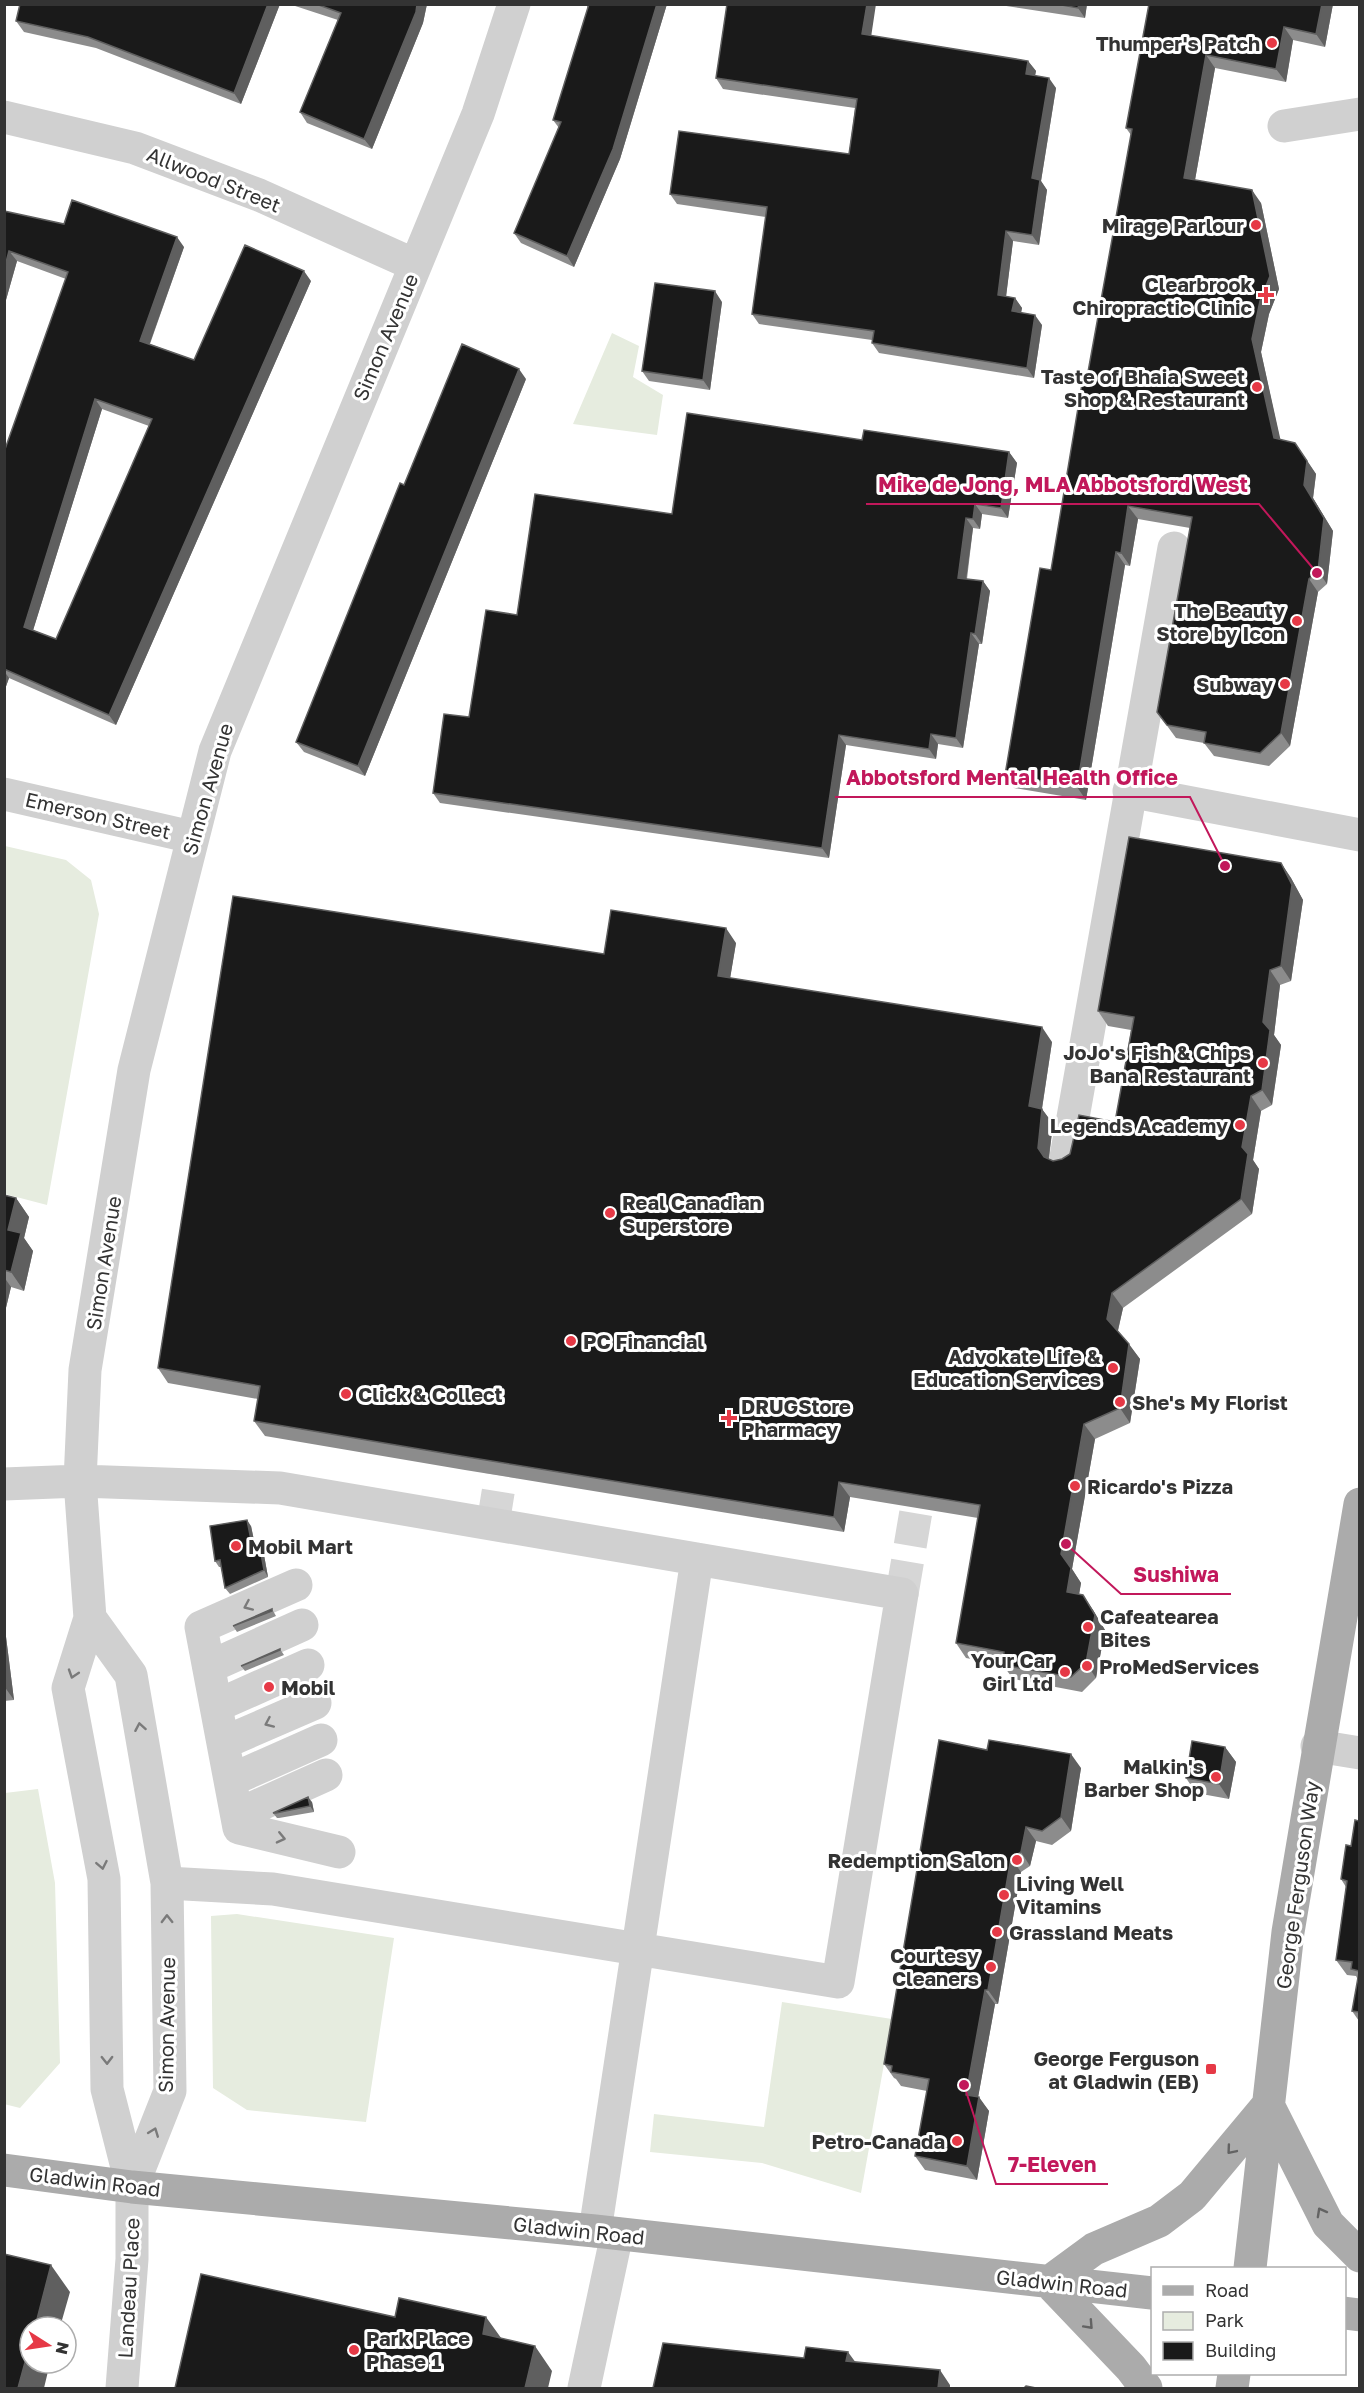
<svg xmlns="http://www.w3.org/2000/svg" width="1364" height="2393" viewBox="0 0 1364 2393" font-family="'Golos Text',sans-serif">
	<rect width="100%" height="100%" fill="#fff"/>
	<!-- green -->
	<path fill="#e6ecdf" d="M612,333L639,346L633,377L663,395L657,435L573,424Z
		M5,846L66,860L91,880L99,914L47,1205L5,1194Z
		M38,1789L55,1883L60,2063L20,2108L4,2104L5,1793Z
		M237,1914L394,1938L366,2122L247,2110L213,2088L211,1916Z
		M782,2002L892,2019L861,2193L762,2163L650,2152L654,2114L764,2127Z"/>
	<g fill="none" stroke-linecap="round" stroke-linejoin="round">
		<!-- minor-tunnel -->
		<path stroke="#d6d6d6" stroke-width="33" stroke-dasharray="33 16" stroke-linecap="butt" d="M493,1524L508,1431
			M902,1594L924,1464"/>
		<!-- minor -->
		<path stroke="#d0d0d0" stroke-width="33" d="M4,117L135,148L259,195L415,265
			M1284,126L1360,114
			M1129,791L1360,835
			M4,794L192,837
			M1066,1157L1174,548
			M4,1484L80,1481L280,1488L902,1594L838,1982L273,1889L167,1883
			M296,1585L201,1627L239,1828L339,1852
			M90,1618L131,1675L167,1883L170,2091L132,2187
			M209,1667L302,1625
			M216,1706L308,1665
			M223,1743L315,1703
			M1317,1746L1360,1753
			M231,1780L321,1740
			M237,1815L326,1775
			M595,2231L697,1559
			M122,2388L132,2259V2187L107,2089L104,1879L68,1688L90,1618L80,1481L85,1370L134,1070L215,751L478,114L514,4
			M584,2388L617,2234"/>
		<!-- major -->
		<path stroke="#ababab" stroke-width="33" d="M1268,2105L1328,2224L1360,2256
			M4,2170L132,2187L595,2231L1152,2293
			M1250,2268L1288,1932L1360,1504
			M1049,2282L1094,2249L1159,2221L1192,2196L1268,2105
			M1049,2282L1131,2368L1146,2388
			M1344,2313L1360,2315
			M1232,2388L1234,2374"/>
	</g>
	<!-- wall -->
	<path fill="#8c8c8c" fill-rule="evenodd" d="M280,4L241,104L96,48L24,32L16,21Z
		M289,4H427L423,23L372,149L307,123L300,112L338,20Z
		M586,4H667L620,159L574,267L521,243L514,233L559,128L553,120L588,8Z
		M993,4H1087L1085,18Z
		M1149,4H1333L1325,47L1293,40L1286,82L1215,68L1195,180L1261,203L1279,289L1269,314L1261,352L1280,440L1304,456L1316,474L1313,498L1333,531L1327,584L1318,592L1290,746L1269,766L1214,756L1204,743L1176,738L1157,712L1190,528L1138,519L1130,566L1125,565L1086,800L1014,788L1005,775L1051,570L1088,372L1131,135L1126,128Z
		M871,36L1028,61L1036,71L1035,76L1056,88L1041,181L1047,190L1039,245L1013,241L1006,296L1015,298L1022,308L1021,313L1042,325L1034,378L879,353L872,343V340L759,324L752,314L766,217L677,204L670,194L849,154L855,108L723,89L716,78Z
		M4,211L64,224L184,247L150,344L194,360L311,281L116,725L9,678L4,692V452L66,279L17,261L4,307ZM102,409L149,426L56,639L33,630Z
		M722,302L710,390L649,381L642,371Z
		M526,379L365,776L304,752L296,742L404,485Z
		M862,440L1009,452L1017,463L1008,518L982,514L980,529L973,528L967,579L983,581L990,591L982,644H979L963,748L938,744L936,759L846,745L829,858L440,803L433,793L517,615L672,514Z
		M1281,863L1291,878L1303,900L1291,981L1280,985L1274,1035L1281,1045L1272,1105L1261,1111L1253,1160L1259,1169L1252,1214L1123,1308L1118,1331L1140,1359L1130,1423L1095,1439L1072,1569L1081,1583L1079,1594L1093,1610L1105,1630L1096,1678L1082,1692L1013,1679L1003,1665L966,1658L956,1643L978,1518L850,1497L844,1532L465,1470L265,1436L254,1421L258,1399L168,1383L158,1368L604,954L736,943L730,978L1052,1042L1042,1109L1053,1124L1049,1159L1053,1161L1062,1159L1115,1122L1131,1030L1108,1026L1098,1011Z
		M4,1195L16,1198L29,1217L24,1238L33,1251L24,1291L11,1287L4,1316Z
		M251,1526L256,1549L260,1548L264,1555L268,1577L230,1594L225,1588L221,1567H219L215,1561Z
		M272,1609L276,1616L237,1632L233,1626Z
		M4,1621L14,1700L4,1701Z
		M280,1649L284,1655L245,1671L241,1666Z
		M1225,1747L1236,1762L1229,1799L1196,1793L1186,1778Z
		M987,1750L1081,1768L1071,1831L1052,1845L1036,1841L1030,1866L1021,1872L998,2004H995L978,2097L989,2111L977,2180L925,2170L915,2156L927,2091L901,2086L896,2079L894,2078L884,2064Z
		M312,1802L314,1812L279,1818H277L273,1813Z
		M1359,1821V2021L1352,2011L1358,1980L1356,1976L1347,1975L1336,1960L1346,1887L1341,1879Z"/>
	<!-- shaded-wall -->
	<path fill="#5f5f5f" d="M268,4H280L241,104L234,93Z
		M417,4H427L423,23L372,149L364,139Z
		M657,4H667L620,159L574,267L567,256Z
		M867,4H876L870,44L862,34Z
		M1079,4H1087L1085,18L1078,8Z
		M1322,4H1333L1325,47L1316,34Z
		M1284,27L1293,40L1286,82L1276,69Z
		M1206,55L1215,68L1193,191L1184,178Z
		M1028,61L1036,71L1033,84L1026,74Z
		M1049,78L1056,88L1041,181L1047,190L1039,245L1032,235V178Z
		M1252,190L1261,203L1279,289L1269,314L1261,352L1283,451L1274,438L1252,339Z
		M1006,231L1013,241L1005,305L998,295Z
		M177,237L184,247L147,351L140,341Z
		M9,251L17,261L4,307V270Z
		M304,271L311,281L116,725L109,715Z
		M715,291L722,302L710,390L703,380Z
		M1015,298L1022,308L1019,322L1012,311Z
		M1035,315L1042,325L1034,378L1027,368Z
		M519,369L526,379L365,776L358,766Z
		M95,399L102,409L31,637L24,627Z
		M1295,443L1316,474L1313,498L1333,531L1327,584L1318,571L1304,485Z
		M1009,452L1017,463L1008,518L1001,508Z
		M975,504L982,514L980,529L973,519Z
		M1128,506L1138,519L1130,566L1121,553Z
		M966,518L973,528L965,588L958,578Z
		M1116,552L1125,565L1086,800L1077,787Z
		M1309,579L1318,592L1290,746L1281,733Z
		M983,581L990,591L982,644L975,634Z
		M971,633L979,644L963,748L956,738Z
		M4,671L9,678L4,692Z
		M931,734L938,744L936,759L929,749Z
		M839,735L846,745L829,858L822,848Z
		M1281,863L1291,878L1303,900L1291,981L1281,966Z
		M726,928L736,943L728,991L718,976Z
		M1270,970L1280,985L1274,1035L1281,1045L1272,1105L1262,1090L1263,1022Z
		M1042,1027L1052,1042L1040,1121L1029,1106Z
		M1251,1096L1261,1111L1253,1160L1259,1169L1252,1214L1241,1199L1242,1147Z
		M1042,1109L1053,1124L1048,1163L1038,1148Z
		M16,1198L29,1217L24,1238L33,1251L24,1291L11,1272L8,1230Z
		M4,1277L11,1287L4,1316Z
		M1112,1293L1123,1308L1117,1334L1107,1319Z
		M1129,1344L1140,1359L1130,1423L1120,1408Z
		M1084,1424L1095,1439L1072,1569L1081,1583L1077,1607L1067,1592L1061,1554Z
		M839,1482L850,1497L844,1532L834,1517Z
		M247,1520L251,1526L257,1556L253,1550Z
		M260,1548L264,1555L268,1577L264,1570Z
		M1083,1595L1093,1610L1105,1630L1096,1678L1086,1663Z
		M4,1621L14,1700L4,1686Z
		M1225,1747L1236,1762L1229,1799L1219,1784Z
		M1071,1754L1081,1768L1071,1831L1061,1817Z
		M308,1797L312,1802L314,1812L310,1806Z
		M1026,1827L1036,1841L1030,1866L1021,1852Z
		M1011,1858L1021,1872L998,2004L988,1990Z
		M985,1990L995,2004L976,2109L966,2095Z
		M979,2097L989,2111L977,2180L967,2166Z
		M51,2265L70,2292L60,2327H35Z
		M486,2317L504,2342L483,2334Z
		M30,2344V2363H50L44,2388H18Z
		M535,2346L552,2371L548,2388H525Z
		M848,2352L859,2367L846,2361Z
		M940,2370L950,2385V2388H938Z"/>
	<!-- building -->
	<path fill="#1a1a1a" stroke="#5f5f5f" stroke-width="1.5" fill-rule="evenodd" d="M20,4H268L234,93L88,37L16,21Z
		M316,4H417L416,12L364,139L300,112L341,13Z
		M589,4H657L613,149L567,256L514,233L561,122L553,120Z
		M727,4H867L862,34L1028,61L1026,74L1049,78L1032,178L1040,180L1032,235L1006,231L998,295L1015,298L1012,311L1035,315L1027,368L872,343L874,331L752,314L767,207L670,194L679,131L849,154L857,99L716,78Z
		M1056,4H1079L1078,8Z
		M1149,4H1322L1316,34L1284,27L1276,69L1206,55L1184,178L1252,190L1270,276L1260,301L1252,339L1274,438L1295,443L1307,461L1304,485L1324,518L1318,571L1309,579L1281,733L1260,753L1204,743L1206,732L1167,725L1157,712L1192,517L1128,506L1121,553L1116,552L1077,787L1005,775L1040,568L1051,570L1084,372H1088L1132,129L1126,128Z
		M72,200L177,237L140,341L194,360L245,245L304,271L109,715L4,669V452L68,272L9,251L4,270V211L64,224ZM95,399L152,419L56,639L24,627Z
		M655,283L715,291L703,380L642,371Z
		M462,344L519,369L358,766L296,742L400,483L404,485Z
		M687,413L862,440L864,430L1009,452L1001,508L975,504L973,519L966,518L958,578L983,581L975,634L971,633L956,738L931,734L929,749L839,735L822,848L433,793L444,714L469,717L486,610L517,615L535,494L672,514Z
		M1129,837L1281,863L1292,885L1281,966L1270,970L1263,1022L1270,1030L1262,1090L1251,1096L1242,1147L1248,1154L1241,1199L1112,1293L1107,1319L1129,1344L1120,1408L1084,1424L1061,1554L1071,1568L1067,1592L1083,1595L1095,1615L1086,1663L1071,1677L1002,1665L1004,1652L956,1643L980,1505L839,1482L834,1517L455,1455L254,1421L260,1386L158,1368L233,896L604,954L611,910L726,928L718,976L1042,1027L1029,1106L1042,1109L1038,1148L1044,1157L1053,1161L1062,1159L1070,1154L1079,1115L1115,1122L1134,1017L1098,1011Z
		M4,1195L16,1198L8,1230L21,1233L11,1272L4,1270Z
		M247,1520L253,1550L260,1548L264,1570L225,1588L220,1560L215,1561L210,1526Z
		M272,1609V1611L233,1626Z
		M280,1649V1650L241,1666Z
		M939,1740L987,1750L989,1740L1071,1754L1061,1817L1042,1831L1026,1827L1021,1852L1011,1858L988,1990H985L966,2095L979,2097L967,2166L915,2156L929,2079L891,2072L892,2066L884,2064Z
		M1192,1741L1225,1747L1219,1784L1186,1778Z
		M308,1797L310,1806L276,1813H273Z
		M1355,1820L1359,1821V1971L1351,1969L1352,1962L1336,1960L1347,1881L1341,1879L1346,1845L1351,1846Z
		M1359,1972V2012L1352,2011Z
		M4,2254L51,2265L35,2327H30V2344L18,2388H4Z
		M201,2274L395,2317L399,2298L486,2317L483,2334L535,2346L525,2388H175Z
		M663,2343L804,2358L806,2347L848,2352L846,2361L940,2370L938,2388H653Z
		M1026,2386L1036,2388H1024Z"/>
	<!-- one-way arrows -->
	<defs><path id="oneway-chevron" d="M-2-3.5L2.5 0L-2 3.5" fill="none" stroke-width="1.6" stroke-linecap="round" stroke-linejoin="round" transform="scale(1.5)"/></defs>
	<g stroke="#7a7a7a">
		<use href="#oneway-chevron" transform="translate(248 1606) rotate(156)"/>
		<use href="#oneway-chevron" transform="translate(73 1674) rotate(108)"/>
		<use href="#oneway-chevron" transform="translate(269 1723) rotate(156)"/>
		<use href="#oneway-chevron" transform="translate(140 1727) rotate(-100)"/>
		<use href="#oneway-chevron" transform="translate(281 1838) rotate(13)"/>
		<use href="#oneway-chevron" transform="translate(102 1865) rotate(79)"/>
		<use href="#oneway-chevron" transform="translate(167 1919) rotate(-91)"/>
		<use href="#oneway-chevron" transform="translate(107 2060) rotate(89)"/>
		<use href="#oneway-chevron" transform="translate(154 2132) rotate(-69)"/>
	</g>
	<g stroke="#636363">
		<use href="#oneway-chevron" transform="translate(1231 2150) rotate(130)"/>
		<use href="#oneway-chevron" transform="translate(1321 2212) rotate(-119)"/>
		<use href="#oneway-chevron" transform="translate(1089 2325) rotate(47)"/>
	</g>
	<!-- markers -->
	<g fill="#e63946" stroke="#fff" stroke-width="2">
		<circle cx="1272" cy="43" r="6"/>
		<circle cx="1256" cy="225" r="6"/>
		<path d="M1263 286h6v6h6v6h-6v6h-6v-6h-6v-6h6z"/>
		<circle cx="1257" cy="387" r="6"/>
		<circle cx="1297" cy="621" r="6"/>
		<circle cx="1285" cy="684" r="6"/>
		<circle cx="1263" cy="1063" r="6"/>
		<circle cx="1240" cy="1125" r="6"/>
		<circle cx="610" cy="1213" r="6"/>
		<circle cx="571" cy="1341" r="6"/>
		<circle cx="1113" cy="1368" r="6"/>
		<circle cx="346" cy="1394" r="6"/>
		<circle cx="1120" cy="1402" r="6"/>
		<path d="M726 1409h6v6h6v6h-6v6h-6v-6h-6v-6h6z"/>
		<circle cx="1075" cy="1486" r="6"/>
		<circle cx="236" cy="1546" r="6"/>
		<circle cx="1088" cy="1627" r="6"/>
		<circle cx="1087" cy="1666" r="6"/>
		<circle cx="1065" cy="1672" r="6"/>
		<circle cx="269" cy="1687" r="6"/>
		<circle cx="1216" cy="1777" r="6"/>
		<circle cx="1017" cy="1860" r="6"/>
		<circle cx="1004" cy="1895" r="6"/>
		<circle cx="997" cy="1932" r="6"/>
		<circle cx="991" cy="1967" r="6"/>
		<rect x="1205" y="2063" width="12" height="12" rx="3"/>
		<circle cx="957" cy="2141" r="6"/>
		<circle cx="354" cy="2350" r="6"/>
	</g>
	<g text-anchor="middle" dominant-baseline="central" stroke-width="6" stroke-linejoin="round" paint-order="stroke">
		<!-- poi labels -->
		<g font-size="20" font-weight="bold" fill="#333" stroke="#fff" text-anchor="end">
			<text x="1260" y="43">Thumper's Patch</text>
			<text x="1244" y="225">Mirage Parlour</text>
			<text x="1252" y="284">Clearbrook<tspan x="1252" dy="23">Chiropractic Clinic</tspan></text>
			<text x="1245" y="376">Taste of Bhaia Sweet<tspan x="1245" dy="23">Shop &amp; Restaurant</tspan></text>
			<text x="1285" y="610">The Beauty<tspan x="1285" dy="23">Store by Icon</tspan></text>
			<text x="1273" y="684">Subway</text>
			<text x="1251" y="1052">JoJo's Fish &amp; Chips<tspan x="1251" dy="23">Bana Restaurant</tspan></text>
			<text x="1228" y="1125">Legends Academy</text>
			<text x="622" y="1202" text-anchor="start">Real Canadian<tspan x="622" dy="23">Superstore</tspan></text>
			<text x="583" y="1341" text-anchor="start">PC Financial</text>
			<text x="1101" y="1356">Advokate Life &amp;<tspan x="1101" dy="23">Education Services</tspan></text>
			<text x="358" y="1394" text-anchor="start">Click &amp; Collect</text>
			<text x="1132" y="1402" text-anchor="start">She's My Florist</text>
			<text x="741" y="1406" text-anchor="start">DRUGStore<tspan x="741" dy="23">Pharmacy</tspan></text>
			<text x="1087" y="1486" text-anchor="start">Ricardo's Pizza</text>
			<text x="248" y="1546" text-anchor="start">Mobil Mart</text>
			<text x="1100" y="1616" text-anchor="start">Cafeatearea<tspan x="1100" dy="23">Bites</tspan></text>
			<text x="1053" y="1660">Your Car<tspan x="1053" dy="23">Girl Ltd</tspan></text>
			<text x="1099" y="1666" text-anchor="start">ProMedServices</text>
			<text x="281" y="1687" text-anchor="start">Mobil</text>
			<text x="1204" y="1766">Malkin's<tspan x="1204" dy="23">Barber Shop</tspan></text>
			<text x="1005" y="1860">Redemption Salon</text>
			<text x="1016" y="1883" text-anchor="start">Living Well<tspan x="1016" dy="23">Vitamins</tspan></text>
			<text x="1009" y="1932" text-anchor="start">Grassland Meats</text>
			<text x="979" y="1955">Courtesy<tspan x="979" dy="23">Cleaners</tspan></text>
			<text x="1199" y="2058">George Ferguson<tspan x="1199" dy="23">at Gladwin (EB)</tspan></text>
			<text x="945" y="2141">Petro-Canada</text>
			<text x="366" y="2338" text-anchor="start">Park Place<tspan x="366" dy="23">Phase 1</tspan></text>
		</g>
		<!-- street labels -->
		<g font-size="20" fill="#333" stroke="#fff">
			<text transform="translate(214 179) rotate(22)">Allwood Street</text>
			<text transform="translate(385 337) rotate(-67)">Simon Avenue</text>
			<text transform="translate(207 789) rotate(-74)">Simon Avenue</text>
			<text transform="translate(98 815) rotate(13)">Emerson Street</text>
			<text transform="translate(103 1263) rotate(-81)">Simon Avenue</text>
			<text transform="translate(1297 1885) rotate(-82)">George Ferguson Way</text>
			<text transform="translate(166 2025) rotate(-89)">Simon Avenue</text>
			<text transform="translate(95 2181) rotate(7)">Gladwin Road</text>
			<text transform="translate(579 2230) rotate(6)">Gladwin Road</text>
			<text transform="translate(1062 2283) rotate(6)">Gladwin Road</text>
			<text transform="translate(128 2288) rotate(-87)">Landeau Place</text>
		</g>
	</g>
	<!-- callouts -->
	<path fill="none" stroke="#c2185b" stroke-width="2" d="M1317 573L1259 504H866M1225 866L1190 797H835M1066 1544L1121 1594H1231M964 2085L996 2184H1108"/>
	<g fill="#c2185b" stroke="#fff" stroke-width="2">
		<circle cx="1317" cy="573" r="6"/>
		<circle cx="1225" cy="866" r="6"/>
		<circle cx="1066" cy="1544" r="6"/>
		<circle cx="964" cy="2085" r="6"/>
	</g>
	<g font-size="21" text-anchor="middle" font-weight="bold" fill="#c2185b" stroke="#fff" stroke-width="6" stroke-linejoin="round" paint-order="stroke">
		<text x="1063" y="492">Mike de Jong, MLA Abbotsford West</text>
		<text x="1012" y="785">Abbotsford Mental Health Office</text>
		<text x="1176" y="1582">Sushiwa</text>
		<text x="1052" y="2172">7-Eleven</text>
	</g>
	<!-- border -->
	<rect width="1364" height="2393" fill="none" stroke="#333333" stroke-width="12"/>
	<!-- legend -->
	<rect x="1151" y="2267" width="195" height="108" fill="#ffffff" stroke="#adadad" stroke-width="1.5"/>
	<rect x="1163" y="2286" width="30" height="9" fill="#ababab" stroke="#adadad" stroke-width="1.5"/>
	<text x="1205" y="2297" font-size="18" fill="#333333">Road</text>
	<rect x="1163" y="2312" width="30" height="18" fill="#e6ecdf" stroke="#adadad" stroke-width="1.5"/>
	<text x="1205" y="2327" font-size="18" fill="#333333">Park</text>
	<rect x="1163" y="2342" width="30" height="18" fill="#1a1a1a" stroke="#adadad" stroke-width="1.5"/>
	<text x="1205" y="2357" font-size="18" fill="#333333">Building</text>
	<!-- north arrow -->
	<g transform="translate(48 2345) rotate(102)"><circle r="28" fill="#ffffff" stroke="#adadad" stroke-width="1.5"/>
	<path d="M0-4.5L10 22L0 15L-10 22Z" fill="#e63946"/>
	<text y="-9" font-size="16" font-weight="bold" text-anchor="middle" fill="#333333">N</text>
	</g>
</svg>
